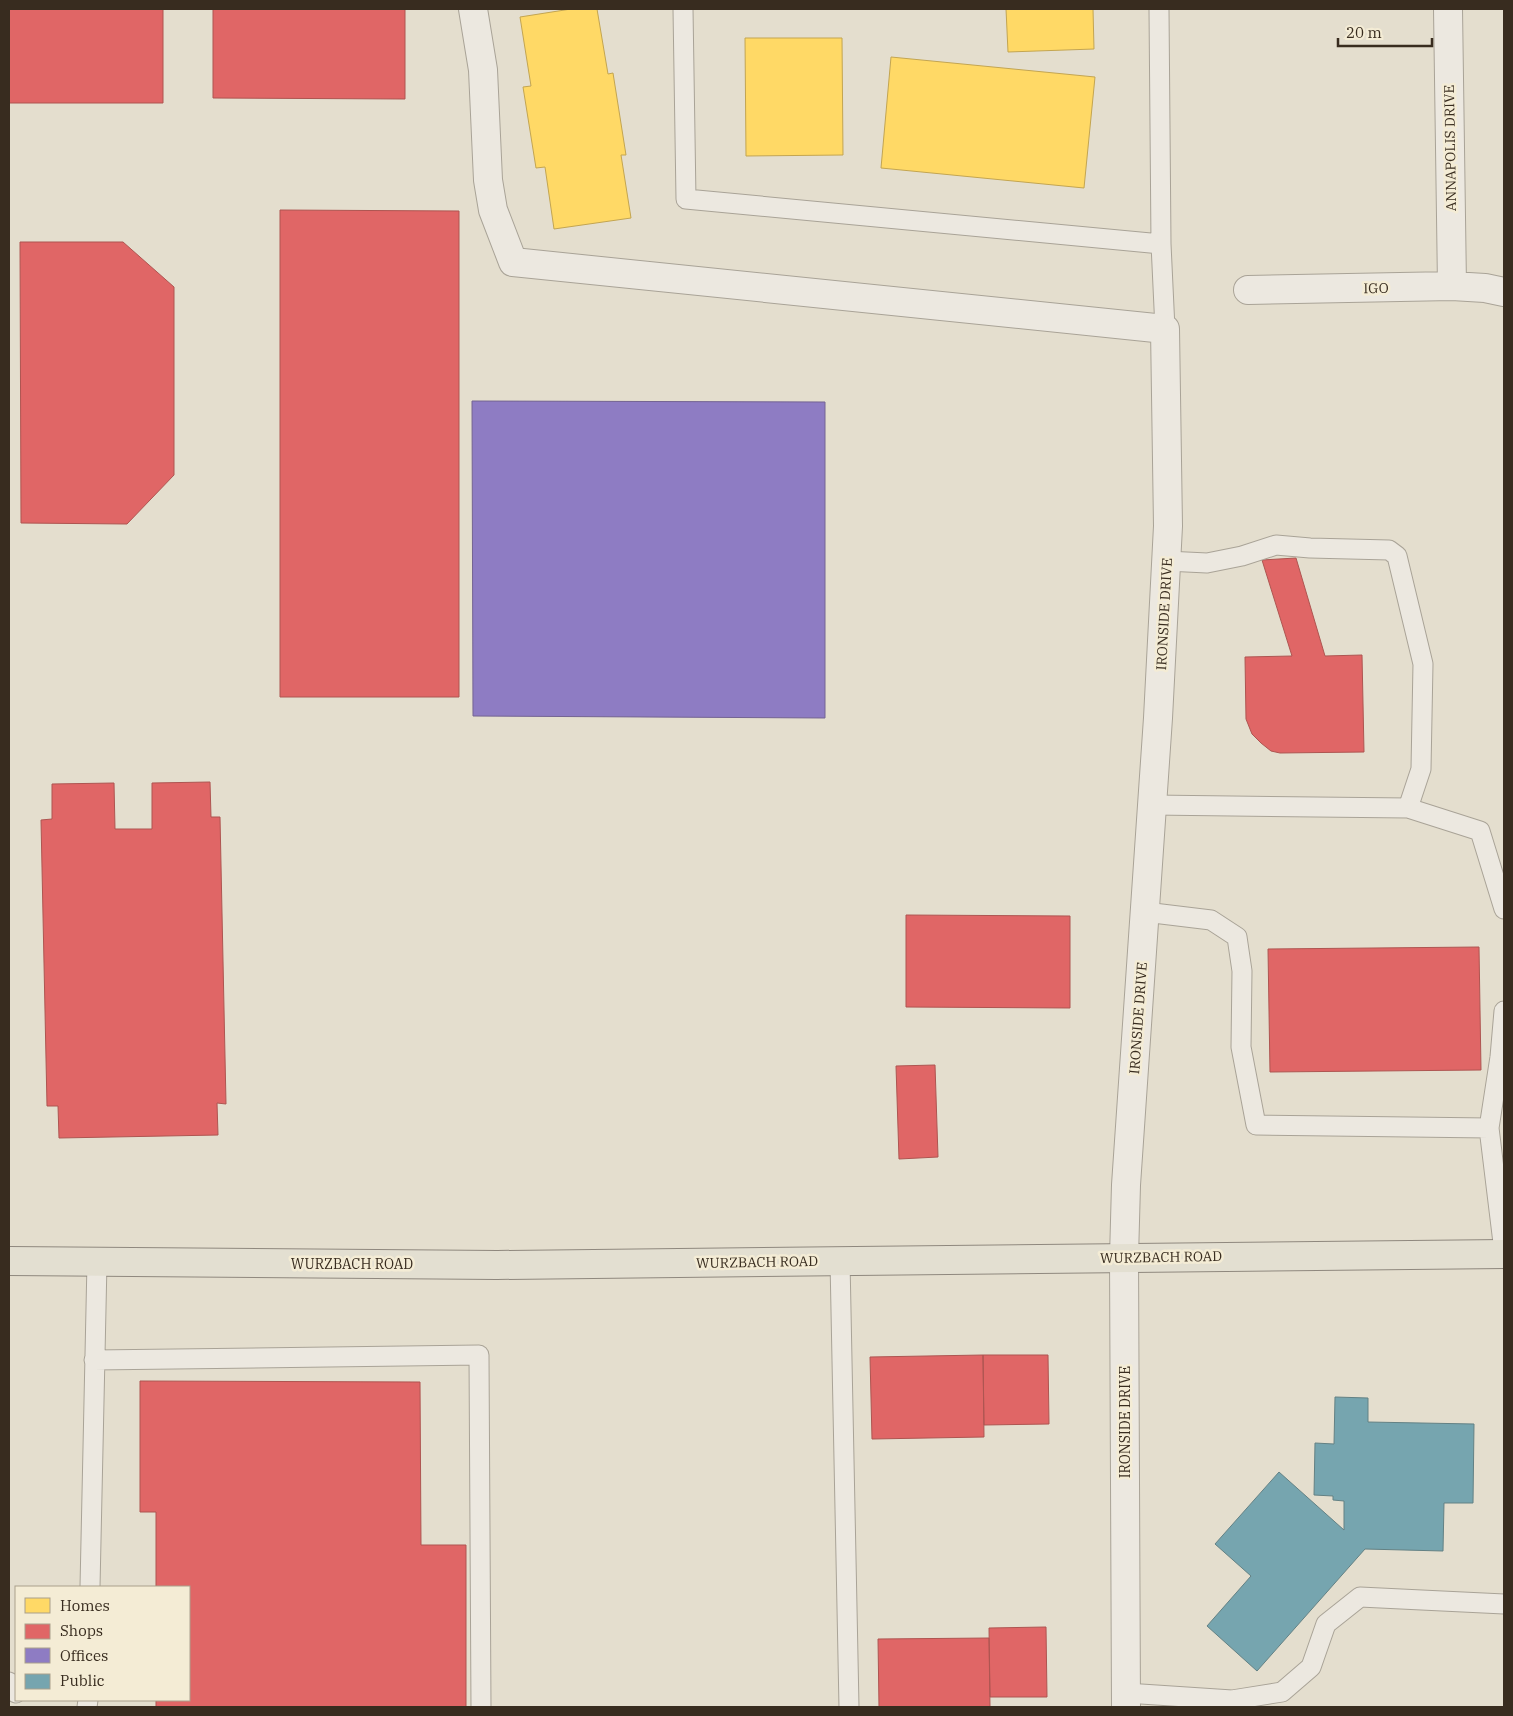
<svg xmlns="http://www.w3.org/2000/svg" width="1513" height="1716" viewBox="0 0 1513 1716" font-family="'IBM Plex Serif',serif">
	<rect width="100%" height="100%" fill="#e4dece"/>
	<!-- homes -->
	<path fill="#ffd966" stroke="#c3a551" d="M571,9H597L608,74L613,73L626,155H621L631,218L554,229L545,167L536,168L523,87L531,86L520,17Z
		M1006,9H1093L1094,49L1008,52Z
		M745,38H842L843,155L746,156Z
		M891,57L1095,77L1084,188L881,168Z"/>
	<!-- shops -->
	<path fill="#e06666" stroke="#ae5551" d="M9,9H163V103H9Z
		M213,9H405V99L213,98Z
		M280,210L459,211V697H280Z
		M20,242H123L174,287V475L127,524L21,523Z
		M1296,558L1325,656L1362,655L1364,752L1280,753L1271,751L1261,743L1252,734L1246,719L1245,657L1292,656L1262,560Z
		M210,782L211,817H220L226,1104L217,1103L218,1135L59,1138L58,1106H47L41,820L52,819V784L114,783L115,829H152V783Z
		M906,915L1070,916V1008L906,1007Z
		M1479,947L1481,1070L1270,1072L1268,949Z
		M935,1065L938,1157L899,1159L896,1066Z
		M983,1355H1048L1049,1424L984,1425Z
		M983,1355L984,1437L872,1439L870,1357Z
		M140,1381L420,1382L421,1545H466V1707H156V1700H189V1587H156V1512H140Z
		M1046,1627L1047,1697H990L989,1628Z
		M989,1638L990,1707H879L878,1639Z"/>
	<!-- offices -->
	<path fill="#8e7cc3" stroke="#746492" d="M472,401L825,402V718L473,716Z"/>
	<!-- public -->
	<path fill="#76a5af" stroke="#638184" d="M1335,1397L1368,1398V1422L1474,1424L1473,1503H1444L1443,1551L1365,1549L1257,1671L1207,1626L1251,1576L1215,1544L1279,1472L1344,1530V1501L1333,1500V1496L1314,1495L1315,1443L1334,1444Z"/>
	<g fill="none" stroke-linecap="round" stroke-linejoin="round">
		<defs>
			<path id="service" d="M683,9L686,199L1161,244
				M1159,9L1161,244L1165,329
				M1166,561L1207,563L1242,556L1276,545L1310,548L1389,550L1397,556L1423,664L1421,769L1408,808
				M1152,805L1408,808L1480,831L1504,909
				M1145,912L1211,920L1237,937L1242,971L1241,1047L1256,1125L1489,1128L1504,1251
				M1489,1128L1500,1057L1504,1011
				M840,1261L849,1707
				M94,1360L479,1355L481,1707
				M90,1587L97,1262
				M9,1682L16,1693
				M1126,1693L1232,1700L1282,1692L1311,1667L1326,1624L1360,1597L1504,1604
				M87,1707L88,1700"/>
			<path id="minor" d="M473,9L483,70L488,180L493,210L513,262L1165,329L1168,526L1158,718L1126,1185L1124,1257L1126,1707
				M1448,9L1452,286
				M1248,290L1452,286L1485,288L1504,292"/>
			<path id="primary" d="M9,1261L497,1265L1504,1254"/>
		</defs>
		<!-- service casing -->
		<use href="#service" stroke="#a9a397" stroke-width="21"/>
		<!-- minor casing -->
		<use href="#minor" stroke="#a9a397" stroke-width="30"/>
		<!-- primary casing -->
		<use href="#primary" stroke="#8f887e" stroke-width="30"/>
		<!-- service -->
		<use href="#service" stroke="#ece8e0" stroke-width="19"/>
		<!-- minor -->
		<use href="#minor" stroke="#ece8e0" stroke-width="28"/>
		<!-- primary -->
		<use href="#primary" stroke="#e3dfd1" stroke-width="28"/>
	</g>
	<g text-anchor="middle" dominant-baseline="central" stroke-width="5" stroke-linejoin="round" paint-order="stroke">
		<!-- street labels -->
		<g font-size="14" fill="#382c1f" stroke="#f4ecd5">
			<text transform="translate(1450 148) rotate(-91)">ANNAPOLIS DRIVE</text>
			<text transform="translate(1376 288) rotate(-1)">IGO</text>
			<text transform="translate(1164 614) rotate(-87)">IRONSIDE DRIVE</text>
			<text transform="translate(1138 1018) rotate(-86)">IRONSIDE DRIVE</text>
			<text transform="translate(1161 1257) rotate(-1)">WURZBACH ROAD</text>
			<text transform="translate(757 1262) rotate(-1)">WURZBACH ROAD</text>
			<text x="352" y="1264">WURZBACH ROAD</text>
			<text transform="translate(1125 1422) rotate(-90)">IRONSIDE DRIVE</text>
		</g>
	</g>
	<!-- border -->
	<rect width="1513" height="1716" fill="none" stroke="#382c1f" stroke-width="20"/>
	<!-- legend -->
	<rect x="15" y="1586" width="175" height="115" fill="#f4ecd5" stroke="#a99f8c"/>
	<rect x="25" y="1598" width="25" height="15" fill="#ffd966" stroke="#a99f8c"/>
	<text x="60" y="1611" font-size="15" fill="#382c1f">Homes</text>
	<rect x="25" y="1624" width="25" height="15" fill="#e06666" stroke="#a99f8c"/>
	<text x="60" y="1636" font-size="15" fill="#382c1f">Shops</text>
	<rect x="25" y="1648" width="25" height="15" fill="#8e7cc3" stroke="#a99f8c"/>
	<text x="60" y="1661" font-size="15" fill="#382c1f">Offices</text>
	<rect x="25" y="1674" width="25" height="15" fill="#76a5af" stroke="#a99f8c"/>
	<text x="60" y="1686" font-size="15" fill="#382c1f">Public</text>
	<!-- scale -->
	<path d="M1338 38v8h94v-8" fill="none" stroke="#382c1f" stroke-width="2.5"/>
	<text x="1346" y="38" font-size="15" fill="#382c1f" stroke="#f4ecd5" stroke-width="4" paint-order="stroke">20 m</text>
</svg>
